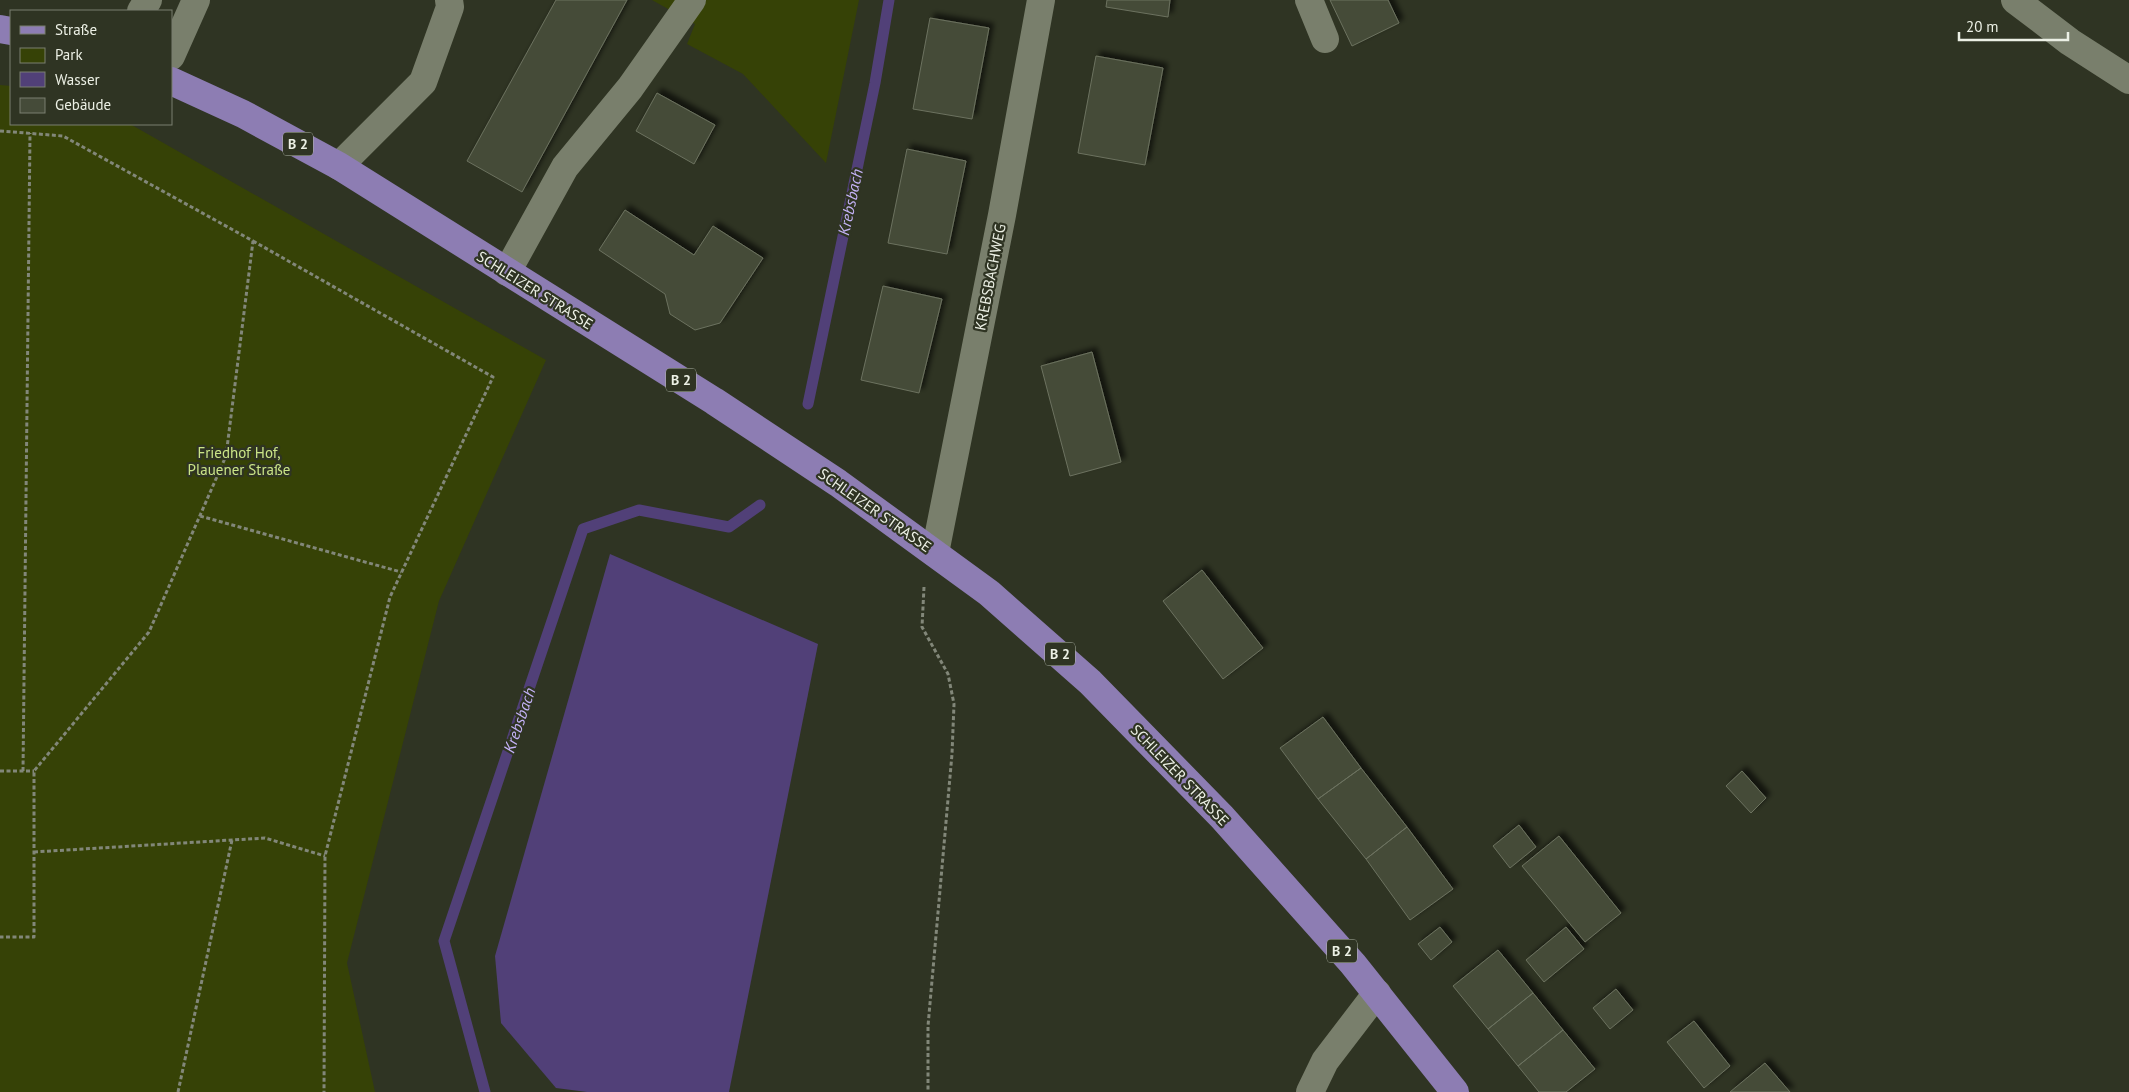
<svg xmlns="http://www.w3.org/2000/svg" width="2129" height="1092" viewBox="0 0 2129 1092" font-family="'PT Sans',sans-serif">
	<defs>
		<filter id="shadow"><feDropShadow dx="4.5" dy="-4.5" stdDeviation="2.5" flood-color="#0009"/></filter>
	</defs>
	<rect width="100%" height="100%" fill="#2f3423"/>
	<!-- green -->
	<path fill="#364206" d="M652,0H859L826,163L743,74L687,44L695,24Z
		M0,85L11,86V124H130L546,360L439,601L347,963L375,1092H0Z"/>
	<!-- water -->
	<path fill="#514078" d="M610,554L818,644L729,1092H587L556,1088L501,1023L495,956Z"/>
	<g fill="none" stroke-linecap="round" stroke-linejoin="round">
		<!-- stream -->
		<path stroke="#514078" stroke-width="11" d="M808,404L875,83L889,0
			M485,1092L444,941L583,529L639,510L729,527L760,505"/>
	</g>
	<!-- building -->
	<path fill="#454b39" stroke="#6c725f" filter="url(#shadow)" d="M556,0H627L522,192L467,161Z
		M1107,0H1170L1168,17L1106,7Z
		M1330,0H1388L1399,23L1352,46Z
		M930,18L989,28L972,119L913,109Z
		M1096,56L1163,68L1145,165L1078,153Z
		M657,93L715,125L694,164L636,131Z
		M907,149L966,161L947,254L888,243Z
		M625,210L694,255L713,226L763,258L720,323L695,330L670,314L665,294L599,250Z
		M883,286L942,299L919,393L861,380Z
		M1092,352L1121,462L1070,476L1041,366Z
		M1202,570L1263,648L1223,679L1163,601Z
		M1323,717L1361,768L1318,799L1280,748Z
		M1361,768L1407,827L1366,859L1318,799Z
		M1742,771L1766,798L1751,813L1726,786Z
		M1519,825L1536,847L1510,868L1493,846Z
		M1407,827L1453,889L1410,920L1366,859Z
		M1559,836L1621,913L1585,942L1522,866Z
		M1440,927L1452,942L1431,960L1418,944Z
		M1566,927L1584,949L1544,982L1526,960Z
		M1498,950L1533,993L1488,1029L1453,986Z
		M1616,989L1633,1010L1610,1029L1593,1008Z
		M1533,993L1563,1030L1518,1066L1488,1029Z
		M1694,1021L1730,1066L1704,1088L1667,1042Z
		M1563,1030L1595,1069L1566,1092H1539L1518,1066Z
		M1765,1063L1790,1092H1730Z"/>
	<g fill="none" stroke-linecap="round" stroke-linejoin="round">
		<!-- path -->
		<path stroke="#828779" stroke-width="3" stroke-dasharray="4 2.5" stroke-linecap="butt" d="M0,131L63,136L253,241L226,456L149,632L34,771V937H0
			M253,241L493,377L390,597L325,856L324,1092
			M200,516L401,572
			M924,587L922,627L948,674L954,704L952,754L928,1026V1092
			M0,771H34
			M23,771L30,133
			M34,852L265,838L325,856
			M178,1092L232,840"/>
		<!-- minor -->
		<path stroke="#797f6c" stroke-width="28" d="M1309,0L1325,39
			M2015,0L2070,42L2129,80
			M141,11L148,0
			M171,56L196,0
			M339,166L423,82L450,7L449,0
			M507,272L565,167L630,88L692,0
			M935,553L1002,215L1041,0
			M1310,1092L1325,1061L1377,993"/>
		<!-- major -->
		<path stroke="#8d7db3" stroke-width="28" d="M0,29L11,31
			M171,81L243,114L339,166L714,401L838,483L989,593L1090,682L1222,817L1353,964L1455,1092"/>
	</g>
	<g text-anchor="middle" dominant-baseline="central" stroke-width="4.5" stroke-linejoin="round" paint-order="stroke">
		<!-- shield labels -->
		<g fill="#2f3423" stroke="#b3b8ab" stroke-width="1">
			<rect x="283" y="132.5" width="30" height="23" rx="4"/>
			<rect x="666" y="368.5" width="30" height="23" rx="4"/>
			<rect x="1045" y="642.5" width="30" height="23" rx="4"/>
			<rect x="1327" y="939.5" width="30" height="23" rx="4"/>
		</g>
		<g font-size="14" font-weight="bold" fill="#ecf0e5">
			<text x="298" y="144">B 2</text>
			<text x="681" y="380">B 2</text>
			<text x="1060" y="654">B 2</text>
			<text x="1342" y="951">B 2</text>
		</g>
		<!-- street labels -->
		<g font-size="15" fill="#ecf0e5" stroke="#2f3423">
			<text transform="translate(990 277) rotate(-79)">KREBSBACHWEG</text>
			<text transform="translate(535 290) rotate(32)">SCHLEIZER STRASSE</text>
			<text transform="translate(875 510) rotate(35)">SCHLEIZER STRASSE</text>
			<text transform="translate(1180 775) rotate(46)">SCHLEIZER STRASSE</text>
		</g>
		<!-- park labels -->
		<g font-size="15" fill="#cae487" stroke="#2f3423">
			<text x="239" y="452">Friedhof Hof,<tspan x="239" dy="17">Plauener Straße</tspan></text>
		</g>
		<!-- water labels -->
		<g font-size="16" font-style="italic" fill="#c5b3f8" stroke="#2f3423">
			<text transform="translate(850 202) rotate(-78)">Krebsbach</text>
			<text transform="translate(519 720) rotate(-71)">Krebsbach</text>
		</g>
	</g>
	<!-- legend -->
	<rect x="10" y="10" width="162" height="115" fill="#2f3423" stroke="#7b7f71"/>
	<rect x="20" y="26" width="25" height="8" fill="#8d7db3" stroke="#7b7f71"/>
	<text x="55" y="35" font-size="15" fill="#ecf0e5">Straße</text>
	<rect x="20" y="48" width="25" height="15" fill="#364206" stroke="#7b7f71"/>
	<text x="55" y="60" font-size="15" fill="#ecf0e5">Park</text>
	<rect x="20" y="72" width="25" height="15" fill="#514078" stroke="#7b7f71"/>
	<text x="55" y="85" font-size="15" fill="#ecf0e5">Wasser</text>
	<rect x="20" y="98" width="25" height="15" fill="#454b39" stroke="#7b7f71"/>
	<text x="55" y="110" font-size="15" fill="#ecf0e5">Gebäude</text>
	<!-- scale -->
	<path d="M1959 32v8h109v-8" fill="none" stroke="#ecf0e5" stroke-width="2.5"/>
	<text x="1966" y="32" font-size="15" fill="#ecf0e5" stroke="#2f3423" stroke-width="4" paint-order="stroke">20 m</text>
</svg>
